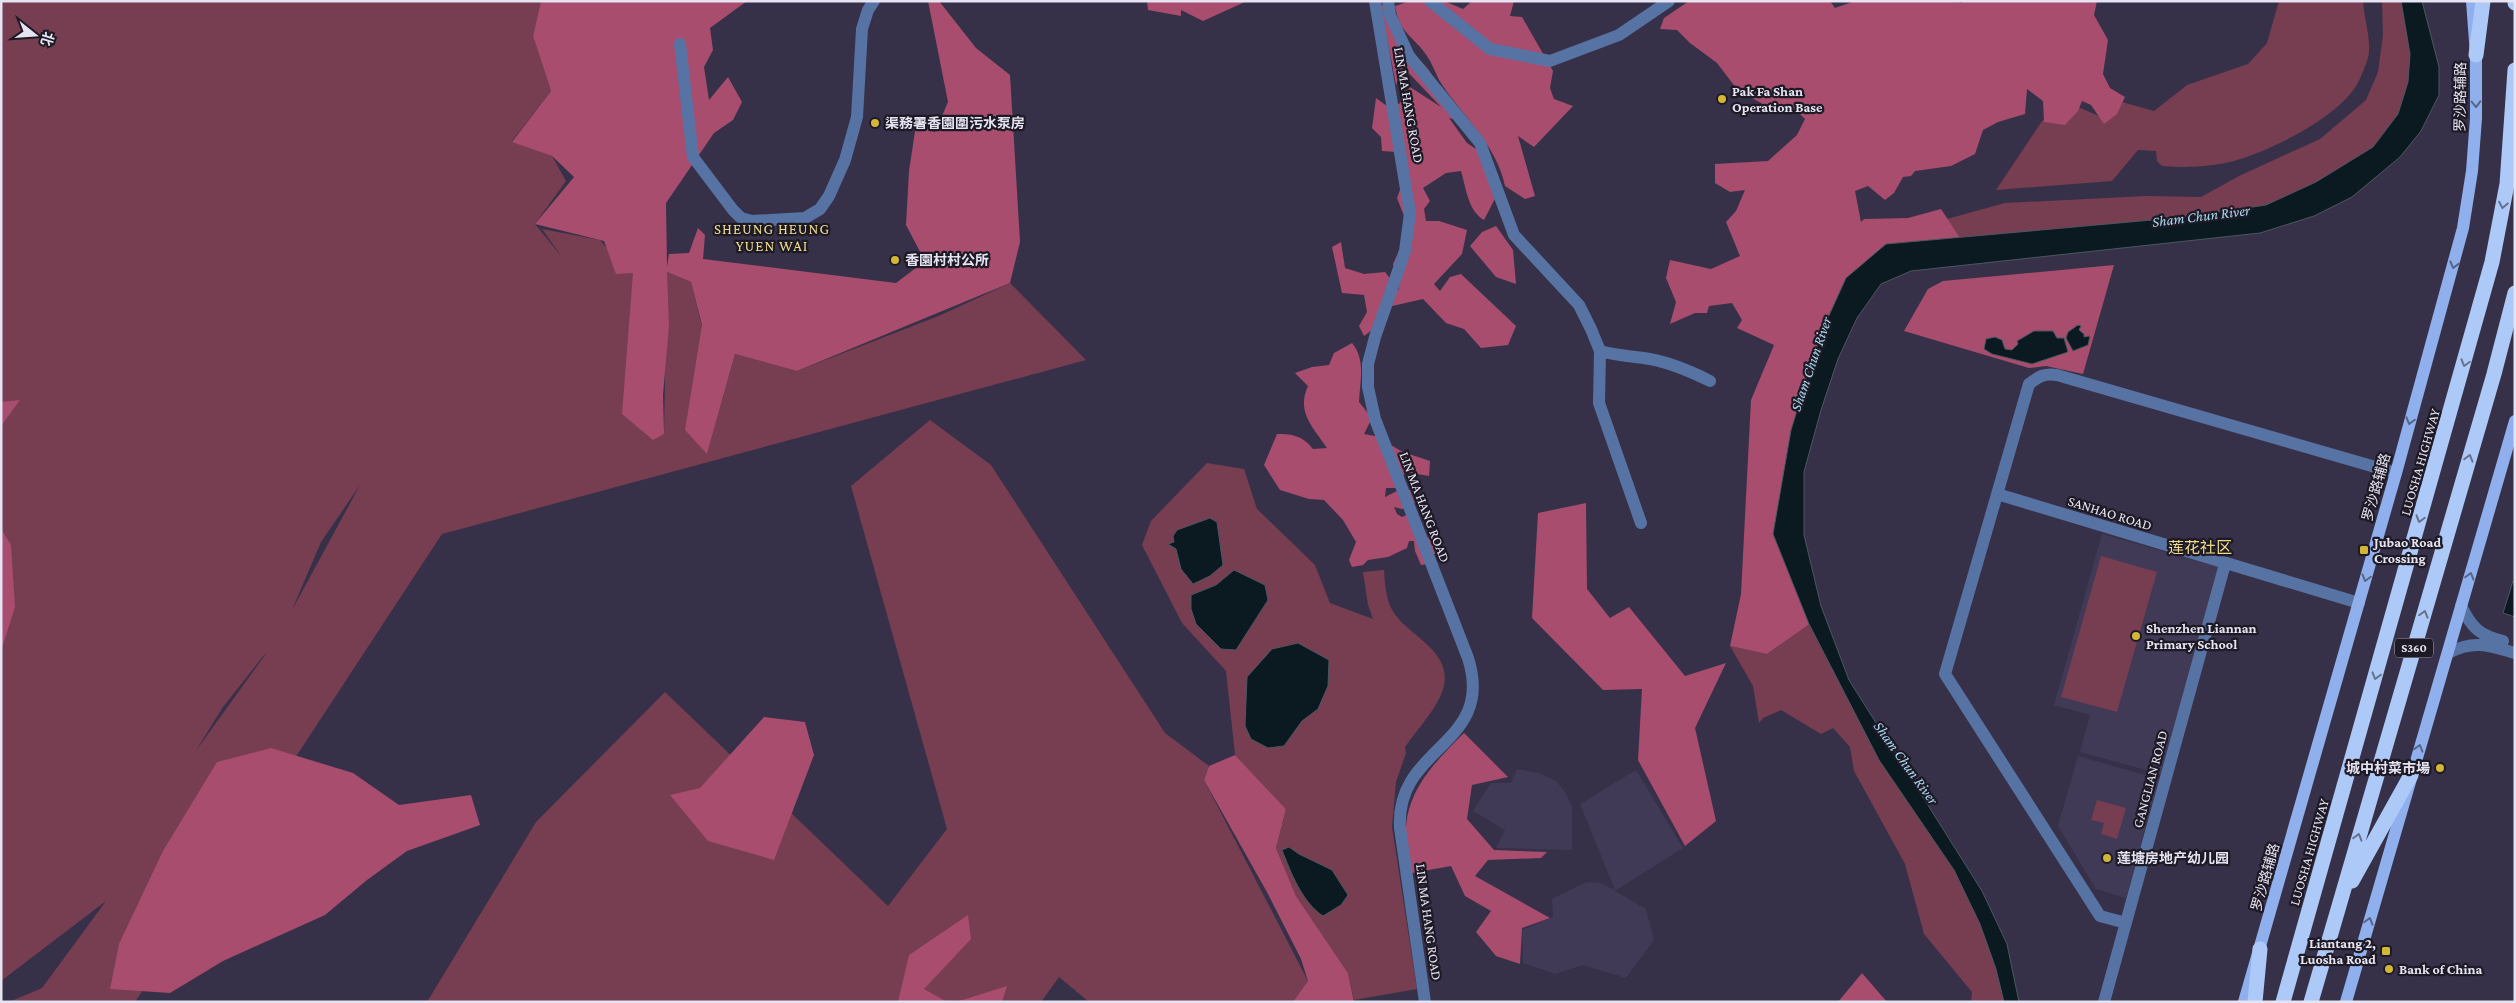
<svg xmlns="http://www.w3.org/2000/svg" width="2516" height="1003" viewBox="0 0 2516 1003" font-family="'Crimson Pro','Noto Sans SC',serif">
	<rect width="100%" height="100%" fill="#363148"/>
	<!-- built -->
	<path fill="#403a57" d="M2102,534L2219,567L2161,774L2080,752L2090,715L2054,705Z
		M2078,756L2159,779L2126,898L2096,889L2058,826Z
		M1517,769L1539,773L1556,781L1565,792L1572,807V850L1496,848L1505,830L1473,811L1491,783H1511Z
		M1636,770L1683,848L1615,891L1646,909L1654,940L1626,978L1583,965L1555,974L1523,963L1522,930L1553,917L1552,899L1587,882L1600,883L1615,890L1580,804Z"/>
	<!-- green -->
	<path fill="#773d51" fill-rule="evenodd" d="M1,1H541L533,36L551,91L512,141L552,156L566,181L535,224L562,257L542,229L600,240L627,272L634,273L664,433L667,272L691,282L703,331L707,454L735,354L797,371L941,315L1010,283L1086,360L442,534L135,1002H9L42,988L106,901L1,981ZM360,485L292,610L321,542ZM264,655H265L195,752L223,707Z
		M2279,1H2363C2364,17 2370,35 2369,51C2369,58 2364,69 2361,76C2348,114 2270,151 2234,161C2210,167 2186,168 2162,166L2157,161L2156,151L2138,150L2112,181L1996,190L2042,121L2071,104L2101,117L2122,102L2154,111L2187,85L2248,64L2267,43Z
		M2382,1H2411L2422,106L2381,158L2271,218L1966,247L1947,219L2005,203L2146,196L2201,197L2239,176L2320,139L2366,100L2378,72L2383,35Z
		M930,420L991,465L1165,733L1209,766L1204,780L1308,981L1296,1002H1089L1059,977L1041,1002H427L536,822L665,692L888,906L947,829L851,486Z
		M1207,463L1244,469L1257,509L1315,565L1330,603L1373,619L1368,605L1363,572L1384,570C1385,586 1386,604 1397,617C1417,641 1459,656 1440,697C1432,714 1416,731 1405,747L1406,753L1396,782L1392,827L1417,989L1354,1000L1348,973L1296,896L1276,848L1286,809L1235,755L1226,671L1182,623L1142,545L1151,521Z
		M2101,556L2157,572L2117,712L2061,697Z
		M1814,621L1868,729L1981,900L2011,1002H1971L1972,992L1924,934L1905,864L1854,771L1850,747L1833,728L1821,734L1781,710L1763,718L1759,723L1753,686L1730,646L1767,654Z
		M2097,800L2126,808L2117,839L2101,834L2104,823L2091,820Z"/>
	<!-- forest -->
	<path fill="#a84d6e" d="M541,1H747L710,28L713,50L704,67L709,100L728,77L742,102L733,120L714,133L666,203L667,267L669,254L689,253L698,228L705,235L703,259L896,283L925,261L906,225L909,171L916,125L935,132L948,102L928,1H939L976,48L1010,75L1020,242L1010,283L797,371L735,354L707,454L685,430L702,325L691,282L667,272L669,326L663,395L664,434L653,440L622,414L633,273L616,274L604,241L535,224L574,177L552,156L512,142L551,91L533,36Z
		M1147,1H1247L1203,21L1181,10V16L1148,10Z
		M1410,1H1444L1463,9L1472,1H1514L1510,16L1522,17L1553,71L1550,88L1554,99L1573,106L1534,147L1518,136L1535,196L1525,199L1505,186C1497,145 1461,115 1439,80C1435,72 1432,63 1427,56C1413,35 1400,35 1395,6Z
		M1689,1H1830L1835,8L1855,1H1956L1961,3L1962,1H2097L2094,15L2108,40L2103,74L2110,88L2125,97L2117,114L2104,124L2091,105L2082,101L2078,111L2065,125L2044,122L2043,101L2027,89L2025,114L1998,122L1983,130L1975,154L1951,166L1915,171L1911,176L1903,177L1894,193L1885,200L1868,186L1855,191L1861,222L1864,219L1908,218L1941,209L1966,247L1850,292L1784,537L1814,621L1767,654L1730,646L1741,594L1751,400L1774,345L1737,328L1742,320L1732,303L1709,306L1707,313H1695L1670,324L1676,302L1666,278L1670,260L1711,269L1740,256L1726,222L1736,211L1745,190L1730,192L1715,183V164L1768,161L1797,135L1805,119L1795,109L1780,114L1745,94L1733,84L1717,63L1690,43L1677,30L1660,29L1664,18Z
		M1383,5L1405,44L1428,69L1445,95L1456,120L1449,118L1467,143L1488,157L1500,189L1484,220C1468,211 1466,188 1461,171L1446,173L1423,188L1430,201L1424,209L1426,221H1439L1467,230L1462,254L1434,284L1440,291L1450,277L1461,274L1516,326L1508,345L1481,348L1464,329L1446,323L1423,299L1388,307L1380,324L1364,336L1359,326L1367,312L1364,295L1342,293L1332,247L1341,242L1345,268L1364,274L1385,272L1399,290L1393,264L1409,229L1397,198L1404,179L1397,152L1382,151L1381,137L1372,128L1376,98L1391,109L1400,103L1410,87L1441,107L1403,67L1396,85L1381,7Z
		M1496,226L1513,250L1516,284L1496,277L1470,246L1482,232Z
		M2114,265L2083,374L2046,366L2029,368L1904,331L1928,289L1943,281Z
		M1352,343C1366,360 1360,381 1359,402L1372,418L1364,434L1375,436L1403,452L1430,461L1429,476L1405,472L1397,488H1386L1385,497L1397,491L1410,490L1415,503L1402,509L1394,507L1397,514L1402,517L1415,511L1421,537L1432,538L1442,550L1431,556L1434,563L1421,565L1415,551L1414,541H1409L1407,548L1388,557L1368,560L1363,565L1352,567L1349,560L1356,542L1343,520L1324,500L1309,499L1280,490L1264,465L1277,434C1293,434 1303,436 1313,449L1327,448C1313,427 1296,412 1308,386L1295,373L1312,367L1329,365L1334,353Z
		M20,400L1,426V402Z
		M1586,503L1587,589L1610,618L1629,607L1685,676L1726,663L1695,728L1716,821L1685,846L1638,760L1642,689L1603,690L1532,618L1538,513Z
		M1,529L11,545L15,607L1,651Z
		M764,717L805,722L814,755L774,860L708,841L670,795L700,788Z
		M1464,733L1508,777L1472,785L1467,819L1494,850L1547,852L1541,858L1488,860L1475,876L1550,918L1522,928L1520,964L1496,956L1476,932L1491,911L1465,896L1451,866L1412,873C1410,858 1405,841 1406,827C1409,787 1437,760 1464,733Z
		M271,748L353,773L399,805L471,795L480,825L407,851L367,880L325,915L223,961L170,993L110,989L119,944L163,851L217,762Z
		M1235,755L1286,809L1276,848L1296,896L1348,973L1354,1002H1293L1308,981L1301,959L1268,894L1204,780L1209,766Z
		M968,915L971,939L924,989L947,1002H898L909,955Z
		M1862,973L1887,1002H1838Z
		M1007,986L1002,1002H956Z"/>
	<!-- water -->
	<path fill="#0b1a21" stroke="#4d5660" d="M2401,1H2422L2439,67V95L2421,131L2400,157L2352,197L2314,216L2260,233L1911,271L1881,284L1857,318L1838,359L1821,410L1804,472V535L1821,606L1849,680L1982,891L2007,944L2019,1002H2004L1996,969L1980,924L1954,870L1879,760L1809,624L1773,534L1791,430L1821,333L1846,278L1886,244L2185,217L2266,205L2316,182L2373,147L2398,114L2408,82L2410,54Z
		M2078,325L2081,326L2079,330L2084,334V337L2090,336L2088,345L2073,351L2066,338L2068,332Z
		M2034,331H2053L2057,338H2064L2068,352L2032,364L1992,354L1984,349L1986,339L1995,337L2002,340L2005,349L2012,350L2018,344L2017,341Z
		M1210,518L1217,522L1223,565L1210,576L1193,584L1181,569L1176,549L1168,544L1174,542L1173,536L1177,530Z
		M1234,570L1265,585L1268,600L1236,650L1221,649L1196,624L1191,609V595L1216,585Z
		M2513,581L2515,582V617L2503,613Z
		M1298,643L1329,660L1328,686L1318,709L1302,721L1284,746L1268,748L1251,739L1245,726L1247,677L1272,649Z
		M1289,847L1299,854L1332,870L1348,895L1341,905L1323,916C1302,902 1291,873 1282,850Z"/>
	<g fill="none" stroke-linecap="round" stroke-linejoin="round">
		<!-- minor -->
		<path stroke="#5773a4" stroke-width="12" d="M1375,1L1410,213L1405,251L1375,337L1368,364V387L1375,419L1468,658C1496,746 1395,745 1400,828L1425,1002
			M1388,1L1390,15L1409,56L1480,143L1514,235L1579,305L1591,329L1600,351L1599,403L1641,523
			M1430,1L1490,49L1550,61L1619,35L1669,1
			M680,44L693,157L733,210L741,218L752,221L805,218L820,209L829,196L845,160L857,117L862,29L868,10L874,1
			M1600,351C1617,356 1633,356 1650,359C1672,363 1690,371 1710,381
			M1997,494L2359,603
			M2461,606C2472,628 2479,635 2503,641
			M2448,653C2473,640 2488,645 2515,653
			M2126,923L2100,916L1945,674L2029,384C2039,376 2045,373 2057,375L2396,473
			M2104,1002L2225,564"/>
		<!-- major -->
		<path stroke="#8fb0ec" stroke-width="12" d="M2244,1002L2396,473L2463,228L2472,171L2476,118V55L2472,1
			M2346,1002L2515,421"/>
		<!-- highway -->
		<path stroke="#adc9f8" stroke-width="15" d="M2515,1V3
			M2476,55L2483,1
			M2352,881L2411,775
			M2255,1002L2260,949
			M2283,1002L2492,262L2507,184L2515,70
			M2311,1002L2494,374L2515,293"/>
	</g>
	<!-- one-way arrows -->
	<defs><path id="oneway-chevron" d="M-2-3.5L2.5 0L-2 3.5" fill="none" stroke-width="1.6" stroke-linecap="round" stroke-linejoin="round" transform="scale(1.25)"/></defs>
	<g stroke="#566588">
		<use href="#oneway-chevron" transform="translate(2476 104) rotate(89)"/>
		<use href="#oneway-chevron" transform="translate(2454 265) rotate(104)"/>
		<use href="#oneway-chevron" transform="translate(2410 421) rotate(106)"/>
		<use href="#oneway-chevron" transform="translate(2470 576) rotate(-74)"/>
		<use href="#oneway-chevron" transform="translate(2366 578) rotate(106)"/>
		<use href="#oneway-chevron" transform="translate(2419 748) rotate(-73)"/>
		<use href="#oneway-chevron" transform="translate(2369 921) rotate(-74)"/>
	</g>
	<g stroke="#65728e">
		<use href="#oneway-chevron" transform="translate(2503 205) rotate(101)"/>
		<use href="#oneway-chevron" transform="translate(2465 363) rotate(106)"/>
		<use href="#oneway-chevron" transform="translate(2469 458) rotate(-74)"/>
		<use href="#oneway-chevron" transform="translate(2420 519) rotate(106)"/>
		<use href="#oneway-chevron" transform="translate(2424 614) rotate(-74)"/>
		<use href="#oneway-chevron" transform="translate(2376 676) rotate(106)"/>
		<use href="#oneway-chevron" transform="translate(2358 837) rotate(-74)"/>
	</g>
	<!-- markers -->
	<g fill="#d2b736" stroke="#1d1a25" stroke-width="2">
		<circle cx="1722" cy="99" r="5"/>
		<circle cx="875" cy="123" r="5"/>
		<circle cx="895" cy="260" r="5"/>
		<rect x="2359" y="545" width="10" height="10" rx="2.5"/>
		<circle cx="2136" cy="636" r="5"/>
		<circle cx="2440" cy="768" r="5"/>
		<circle cx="2107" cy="858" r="5"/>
		<rect x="2381" y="946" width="10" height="10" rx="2.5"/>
		<circle cx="2389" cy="969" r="5"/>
	</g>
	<g text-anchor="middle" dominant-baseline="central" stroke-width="4.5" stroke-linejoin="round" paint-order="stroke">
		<!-- shield labels -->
		<rect fill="#1d1a25" stroke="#aaa7b4" stroke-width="1" x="2395" y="638.5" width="38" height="19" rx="4"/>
		<g font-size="12" font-weight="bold" fill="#e6e3f2">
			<text x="2414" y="648">S360</text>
		</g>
		<!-- poi labels -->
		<g font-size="14" font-weight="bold" fill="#e6e3f2" stroke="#1d1a25" text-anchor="start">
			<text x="1732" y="91">Pak Fa Shan<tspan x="1732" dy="16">Operation Base</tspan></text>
			<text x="885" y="123">渠務署香園圍污水泵房</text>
			<text x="905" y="260">香園村村公所</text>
			<text x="2374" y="542">Jubao Road<tspan x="2374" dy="16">Crossing</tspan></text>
			<text x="2146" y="628">Shenzhen Liannan<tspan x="2146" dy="16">Primary School</tspan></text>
			<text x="2430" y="768" text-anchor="end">城中村菜市場</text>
			<text x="2117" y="858">莲塘房地产幼儿园</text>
			<text x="2376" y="943" text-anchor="end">Liantang 2,<tspan x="2376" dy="16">Luosha Road</tspan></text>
			<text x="2399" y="969">Bank of China</text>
		</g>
		<!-- street labels -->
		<g font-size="14" fill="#e6e3f2" stroke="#1d1a25">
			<text transform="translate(2460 97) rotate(-89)">罗沙路辅路</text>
			<text transform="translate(1409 105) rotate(80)">LIN MA HANG ROAD</text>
			<text transform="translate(2420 462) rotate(-74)">LUOSHA HIGHWAY</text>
			<text transform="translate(2376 487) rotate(-74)">罗沙路辅路</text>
			<text transform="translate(1425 507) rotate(69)">LIN MA HANG ROAD</text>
			<text transform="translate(2110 513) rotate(17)">SANHAO ROAD</text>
			<text transform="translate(2150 779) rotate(-75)">GANGLIAN ROAD</text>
			<text transform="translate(2309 852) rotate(-74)">LUOSHA HIGHWAY</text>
			<text transform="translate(2265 877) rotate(-74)">罗沙路辅路</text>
			<text transform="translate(1429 922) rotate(82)">LIN MA HANG ROAD</text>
		</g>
		<!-- water labels -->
		<g font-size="15" font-style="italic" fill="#a6d8f0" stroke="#1d1a25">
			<text transform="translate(2201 216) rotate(-7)">Sham Chun River</text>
			<text transform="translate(1811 364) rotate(-71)">Sham Chun River</text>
			<text transform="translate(1906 763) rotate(54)">Sham Chun River</text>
		</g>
		<!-- neighbourhood labels -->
		<g font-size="15" letter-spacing="1" fill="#edda8c" stroke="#1d1a25">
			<text x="772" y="229">SHEUNG HEUNG<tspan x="772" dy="17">YUEN WAI</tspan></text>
		</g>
		<!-- quarter labels -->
		<g font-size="16" fill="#edda8c" stroke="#1d1a25">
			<text x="2200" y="547">莲花社区</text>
		</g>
	</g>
	<!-- border -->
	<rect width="2516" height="1003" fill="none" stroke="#e6e3f2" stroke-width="5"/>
	<!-- north arrow -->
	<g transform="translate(35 35) rotate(107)" stroke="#1d1a25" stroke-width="4" paint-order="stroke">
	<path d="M0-4L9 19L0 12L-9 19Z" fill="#e6e3f2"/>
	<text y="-8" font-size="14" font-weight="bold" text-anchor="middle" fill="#e6e3f2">北</text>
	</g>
</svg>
